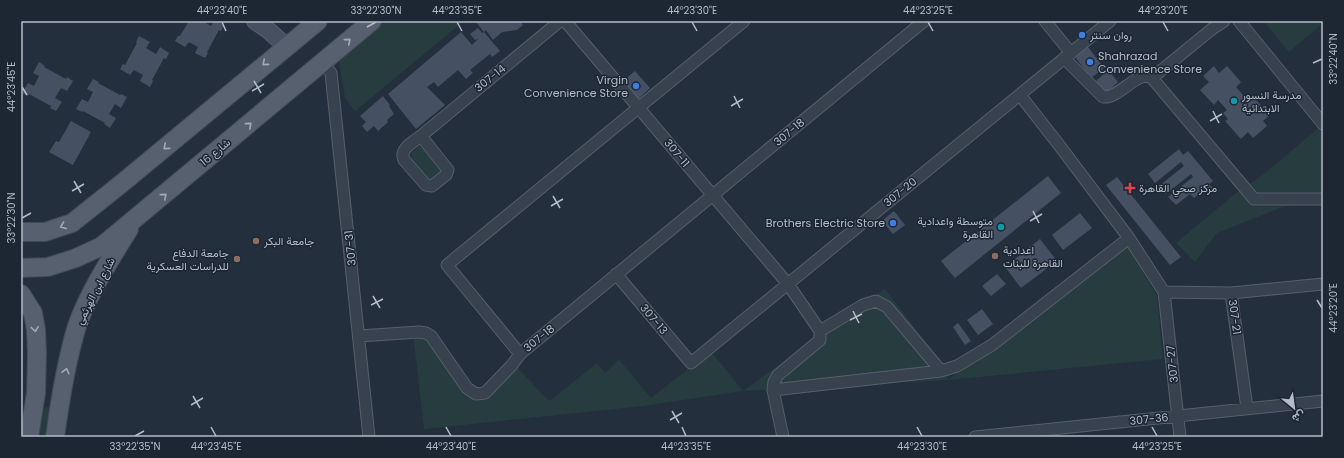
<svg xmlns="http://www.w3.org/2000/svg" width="1344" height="458" viewBox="0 0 1344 458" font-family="Poppins,Vazirmatn,sans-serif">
	<rect width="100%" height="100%" fill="#242f3e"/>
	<!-- green -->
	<path fill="#263c3f" d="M386,21H464L355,111L345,98L339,61Z
		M1263,21H1323V23L1289,52Z
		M1323,126V202L1285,206L1217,233L1195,262L1176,243L1236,193L1264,174L1317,129Z
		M419,146H422L443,171L430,182L411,160L412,152Z
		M1126,245L1157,296L1163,359L948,380L743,391L643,406L424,429L413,333H426L476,394L513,363L548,400H551L597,363L605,373L619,360L651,398L687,370L691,363L709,349L743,391L885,289L946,368L948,380Z
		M48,406L51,411L49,437H36C38,426 37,413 48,406Z"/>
	<!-- building -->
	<path fill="#455162" d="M189,21H203L211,26L214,21H218L224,25L221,31L219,30L207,52L208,53L205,58L195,53L198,47L189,42L185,47L175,41L178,36H180Z
		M475,21H520L523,25L517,30L502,32L493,40L486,30L484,32Z
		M478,28L482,33L484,32L500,51L492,57L490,54L470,70L473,73L466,79L458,70L438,87L434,82L427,87L445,105L416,129L388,94L461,32L472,45L478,39L475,40L470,34Z
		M139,36L150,42L146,48L156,54L160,47L169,53L166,59L164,58L152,80L153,81L150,87L140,81L143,75L134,70L130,75L120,69L123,64L125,65L137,43L136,42Z
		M1088,47L1104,68L1091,78L1075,57Z
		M39,62L45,66L44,67L66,79L67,77L73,81L67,91L61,88L55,98L62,102L56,111L50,108L51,106L29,94L28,96L22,93L28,83L34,86L39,76L33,73Z
		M1214,66L1219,73L1227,66L1241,82L1236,87L1249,102L1254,98L1270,115L1263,121L1267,126L1253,138L1248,132L1241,139L1225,121L1228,119L1223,113L1227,110L1218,100L1214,105L1200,90L1209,82L1203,76Z
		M1108,70L1118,82L1106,93L1096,81Z
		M635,71L650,88L637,100L621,83Z
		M93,79L99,82L98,83L120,95L121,94L127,97L121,108L115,104L109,114L116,118L110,128L104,124L105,123L83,111L82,112L76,109L82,99L88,102L93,92L87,89Z
		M383,96L390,105L389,106L394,114L387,120L388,122L378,131L374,126L367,132L362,126L366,122L360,116Z
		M71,121L91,132L73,165L49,152L56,141L59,142Z
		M1179,149L1183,155L1188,151L1213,181L1209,184L1215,191L1209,195L1204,190L1194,198L1190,194L1176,205L1168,197L1193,177L1191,174L1166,194L1159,186L1184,166L1181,162L1155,183L1148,174Z
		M1048,176L1061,193L955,278L941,261Z
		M1117,177L1181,257L1170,265L1106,185Z
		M894,211L905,225L893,234L882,221Z
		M1080,213L1092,228L1063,250L1052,235Z
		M1040,239L1057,261L1021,288L1005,267Z
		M997,274L1006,284L991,296L982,286Z
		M982,309L993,324L978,335L967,320Z
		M958,323L971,341L965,345L953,327Z"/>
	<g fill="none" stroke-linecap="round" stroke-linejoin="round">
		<defs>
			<path id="street" d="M565,21L788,284L820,331V340L778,375L774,382L773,390L783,437
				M744,21L447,265L520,354L924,21
				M1045,21L1071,53
				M1239,21L1323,124
				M1064,58L1103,97C1121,98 1136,70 1152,78L1254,199H1323
				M323,62L331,73L369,437
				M1152,78L1212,29L1224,21
				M1020,95L1059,145L1129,238L1164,292L1180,437
				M421,136L448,170L446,175L432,186L426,185L404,160C399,149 413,142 421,136L560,21
				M616,274L691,363L1110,21
				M1164,292L1231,293
				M820,331L863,305L876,301L887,307L941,371
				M359,336L419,332L426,333L431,336L467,388L476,394L485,393L512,365L520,354
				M773,390L941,371L957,366L992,345L1129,238
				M1247,408L1231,293L1323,284
				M975,437L1323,401"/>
			<path id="secondary" d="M255,21L268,30L286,46"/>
			<path id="primary" d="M21,232H45L72,223L121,184L318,21
				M21,268L48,267L76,258L102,246L372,21
				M21,294L33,313L36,330L37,353L36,393L29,437
				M55,437C60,400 66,362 77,326C89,292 110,260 129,229"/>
		</defs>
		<!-- street casing -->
		<use href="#street" stroke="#565f6c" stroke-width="13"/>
		<!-- secondary casing -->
		<use href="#secondary" stroke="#565f6c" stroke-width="18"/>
		<!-- primary casing -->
		<use href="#primary" stroke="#414a57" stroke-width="20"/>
		<!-- street -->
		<use href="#street" stroke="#38414e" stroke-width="11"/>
		<!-- secondary -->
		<use href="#secondary" stroke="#465061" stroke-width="16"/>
		<!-- primary -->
		<use href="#primary" stroke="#56606e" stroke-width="18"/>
	</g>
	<!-- one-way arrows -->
	<defs><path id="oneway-chevron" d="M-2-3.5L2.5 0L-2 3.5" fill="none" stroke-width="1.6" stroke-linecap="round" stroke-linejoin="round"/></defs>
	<g stroke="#a1aab7">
		<use href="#oneway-chevron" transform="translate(348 41) rotate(-40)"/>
		<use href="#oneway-chevron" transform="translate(265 63) rotate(140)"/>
		<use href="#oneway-chevron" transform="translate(249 125) rotate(-40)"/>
		<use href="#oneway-chevron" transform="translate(166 147) rotate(140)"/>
		<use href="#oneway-chevron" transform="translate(164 196) rotate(-40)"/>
		<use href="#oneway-chevron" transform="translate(63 226) rotate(159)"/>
		<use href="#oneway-chevron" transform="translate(35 329) rotate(83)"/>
		<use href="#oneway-chevron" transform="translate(66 371) rotate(-77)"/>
	</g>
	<!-- ticks -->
	<path fill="none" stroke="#b4bcc9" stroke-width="1.5" d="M222,22L226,31M457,22L462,31M692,22L697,31M928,22L933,31M1163,22L1168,31M367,27L376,22M1313,63L1322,59M254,81L261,93M22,87L27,95M252,91L264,84M734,96L740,108M731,106L743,99M1213,111L1219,123M1210,121L1222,114M74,181L81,193M72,191L84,184M553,196L560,208M551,206L563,199M1033,211L1039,223M22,218L31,213M1030,221L1042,214M373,296L380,308M1317,300L1322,308M371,305L383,299M853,311L859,323M850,320L862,314M193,396L200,408M191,405L203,398M672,411L679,423M670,420L682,413M211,427L216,436M446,427L451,436M682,427L686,436M917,427L922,436M1152,427L1157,436M135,436L144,431"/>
	<!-- markers -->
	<g fill="#3f7fe0" stroke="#1d2633" stroke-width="1.5">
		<circle cx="1082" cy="35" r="4"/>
		<circle cx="1090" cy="62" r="4"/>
		<circle cx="636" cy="86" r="4"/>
		<circle cx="893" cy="223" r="4"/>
	</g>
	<g fill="#0f9aa8" stroke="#1d2633" stroke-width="1.5">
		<circle cx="1234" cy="101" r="4"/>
		<circle cx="1001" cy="227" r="4"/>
	</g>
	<path fill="#e0444e" stroke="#1d2633" stroke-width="1.5" d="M1128 182h4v4h4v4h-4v4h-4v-4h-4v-4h4z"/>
	<g fill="#8d6e63" stroke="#1d2633" stroke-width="1.5">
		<circle cx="256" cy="241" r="4"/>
		<circle cx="995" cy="256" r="4"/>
		<circle cx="237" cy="259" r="4"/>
	</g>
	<g text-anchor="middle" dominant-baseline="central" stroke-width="3" stroke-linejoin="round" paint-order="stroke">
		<!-- poi labels -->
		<g font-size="11" fill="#b4bcc9" stroke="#1d2633" text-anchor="start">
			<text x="1090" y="35">روان سنتر</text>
			<text x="1098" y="56">Shahrazad<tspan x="1098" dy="13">Convenience Store</tspan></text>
			<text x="628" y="80" text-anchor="end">Virgin<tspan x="628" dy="13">Convenience Store</tspan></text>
			<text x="1242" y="95">مدرسة النسور<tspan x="1242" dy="13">الابتدائية</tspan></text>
			<text x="1139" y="188">مركز صحي القاهرة</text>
			<text x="993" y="221" text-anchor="end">متوسطة واعدادية<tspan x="993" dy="13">القاهرة</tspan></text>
			<text x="885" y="223" text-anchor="end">Brothers Electric Store</text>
			<text x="264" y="241">جامعة البكر</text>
			<text x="1003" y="250">اعدادية<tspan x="1003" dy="13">القاهرة للبنات</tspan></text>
			<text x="229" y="253" text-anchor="end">جامعة الدفاع<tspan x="229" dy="13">للدراسات العسكرية</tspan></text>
		</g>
		<!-- street labels -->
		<g font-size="11" fill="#b4bcc9" stroke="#1d2633">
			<text transform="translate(490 78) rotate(-39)">307-14</text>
			<text transform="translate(789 132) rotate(-40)">307-18</text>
			<text transform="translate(215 152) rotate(-40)">شارع 16</text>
			<text transform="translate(677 153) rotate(50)">307-11</text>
			<text transform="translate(900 192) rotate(-39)">307-20</text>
			<text transform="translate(350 248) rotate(-96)">307-31</text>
			<text transform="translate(95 291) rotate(-63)">شارع ابن الهرثمي</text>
			<text transform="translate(1235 317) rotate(82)">307-21</text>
			<text transform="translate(654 319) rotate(50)">307-13</text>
			<text transform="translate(539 338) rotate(-39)">307-18</text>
			<text transform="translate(1172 364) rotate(-96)">307-27</text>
			<text transform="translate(1149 419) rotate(-6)">307-36</text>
		</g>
	</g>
	<!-- border -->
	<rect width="1344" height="458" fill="none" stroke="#1d2633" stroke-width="44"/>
	<!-- north arrow -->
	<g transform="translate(1294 408) rotate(151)" stroke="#1d2633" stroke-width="3" paint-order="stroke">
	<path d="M0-3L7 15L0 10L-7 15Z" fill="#b4bcc9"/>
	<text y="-6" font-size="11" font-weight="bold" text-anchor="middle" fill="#b4bcc9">ش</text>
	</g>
	<rect x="22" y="22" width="1300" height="414" fill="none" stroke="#b4bcc9" stroke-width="1.5"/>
	<g font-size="10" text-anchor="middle" fill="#b4bcc9">
		<text x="222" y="14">44°23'40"E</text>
		<text x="376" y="14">33°22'30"N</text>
		<text x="457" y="14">44°23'35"E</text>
		<text x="692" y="14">44°23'30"E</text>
		<text x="928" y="14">44°23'25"E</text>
		<text x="1163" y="14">44°23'20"E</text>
		<text transform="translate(1333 59) rotate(-90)" y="4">33°22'40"N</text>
		<text transform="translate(11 87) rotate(-90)" y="4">44°23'45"E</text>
		<text transform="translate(11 218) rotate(-90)" y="4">33°22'30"N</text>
		<text transform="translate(1333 308) rotate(-90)" y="4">44°23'20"E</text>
		<text x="135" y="450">33°22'35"N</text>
		<text x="216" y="450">44°23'45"E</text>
		<text x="451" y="450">44°23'40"E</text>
		<text x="686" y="450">44°23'35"E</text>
		<text x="922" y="450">44°23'30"E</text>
		<text x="1157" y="450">44°23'25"E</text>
	</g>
</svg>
